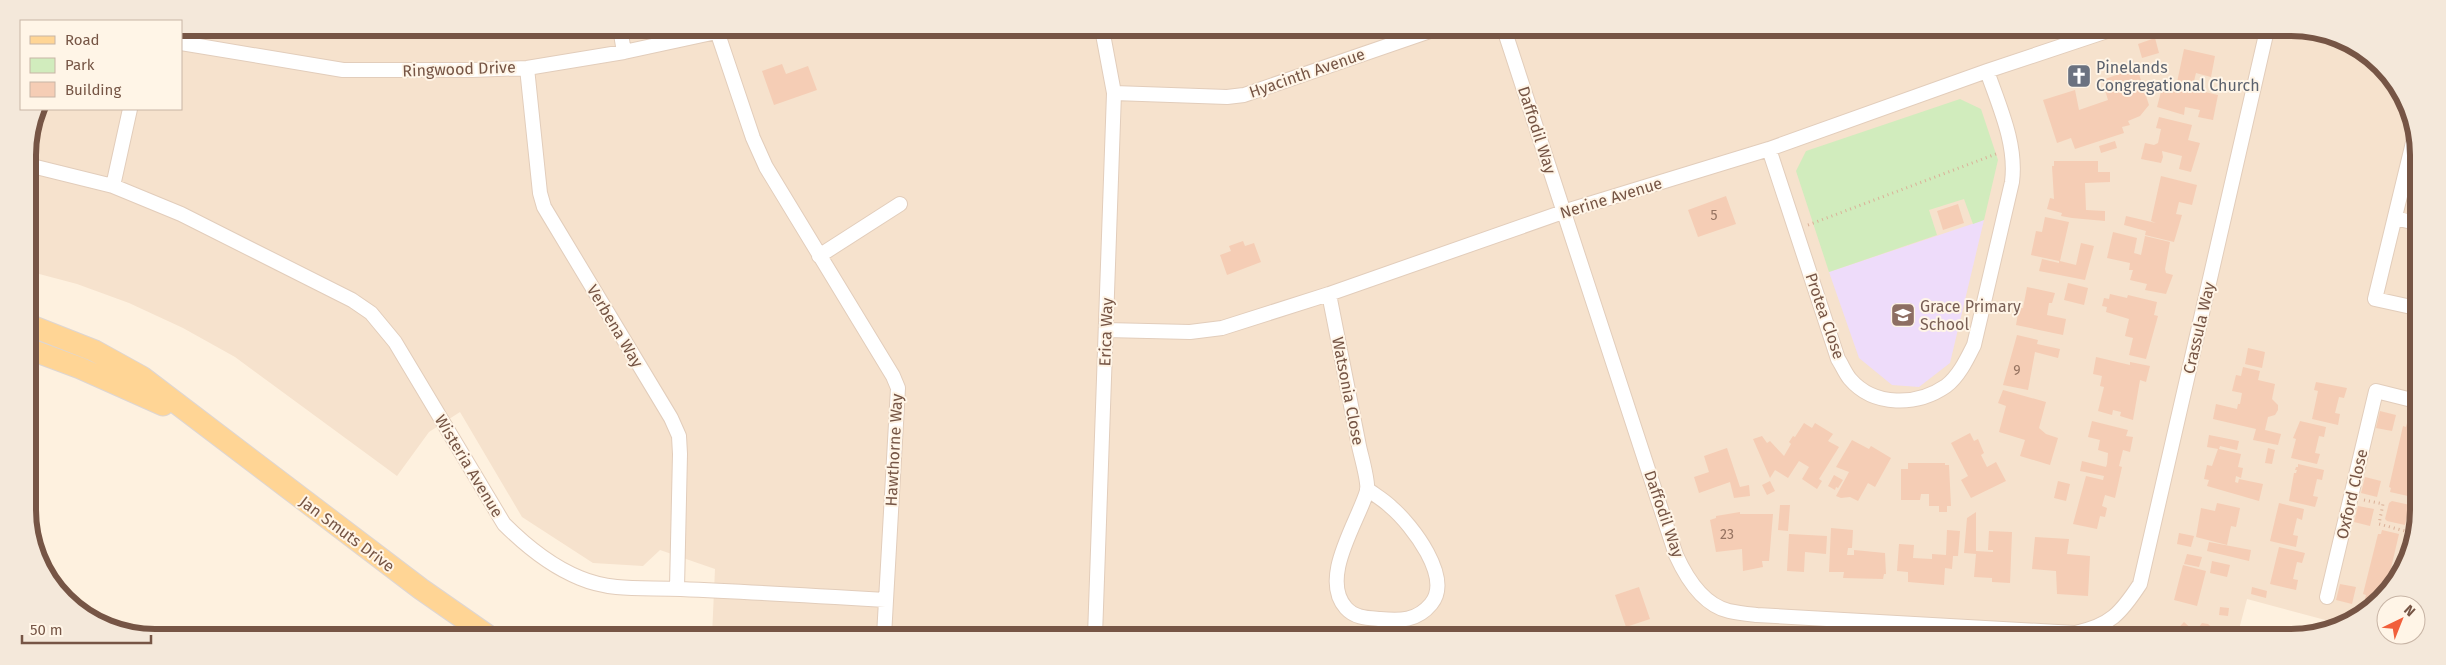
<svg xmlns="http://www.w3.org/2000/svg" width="2446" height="665" viewBox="0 0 2446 665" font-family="'Fira Sans',sans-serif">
	<rect width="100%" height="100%" fill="#fef1df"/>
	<!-- residential -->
	<path fill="#f6e2cd" d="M181,28L2316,30L2381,65L2416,130V535L2401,574L2375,606L2344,625L2247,599L2237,637L712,636L715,569L660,550L643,566L593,563L522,517L460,412L429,432L397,476L235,357L183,328L129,303L77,284L28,271V147L37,109H181Z"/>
	<!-- education -->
	<path fill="#eedcfa" d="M1984,220L1950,363L1919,387L1892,385L1859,358L1829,272Z"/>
	<!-- green -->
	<path fill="#d1ecbd" d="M1960,99L1981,109L1998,160L1984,220L1973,224L1964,199L1929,210L1937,235L1829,272L1796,171L1806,151Z"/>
	<!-- building -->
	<path fill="#f5cdb5" d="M2155,38L2159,53L2142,58L2138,44Z
		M2184,49L2215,56L2211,77L2196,73L2192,89L2218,95L2213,120L2198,117L2200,110L2185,107L2184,115L2157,107L2163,84L2176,87Z
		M782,64L786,74L808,66L817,90L774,105L762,71Z
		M2137,68L2149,105L2140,116L2128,121L2130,125L2122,127L2124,133L2075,149L2071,138L2057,143L2043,100L2075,90L2079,110L2108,100L2102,80Z
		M2159,117L2192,125L2188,140L2200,143L2191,172L2179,169L2182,156L2162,151L2163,157L2161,163L2141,159L2145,143L2154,145L2158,143L2161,129L2156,128Z
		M2115,141L2117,148L2101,153L2099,146Z
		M2054,161H2098V172H2110V182L2085,183L2086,210L2105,211V221L2072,218L2061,216L2062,213L2047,209L2050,198L2054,199L2052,166H2054Z
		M2161,176L2197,185L2192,205L2179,202L2176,214L2182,215L2174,242L2145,235L2146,231L2124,225L2126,216L2156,223L2151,221Z
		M1726,196L1736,224L1698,237L1688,210Z
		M1958,204L1964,223L1943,230L1937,211Z
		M2045,217L2069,222L2060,261L2076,265L2081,243L2094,246L2085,280L2039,271L2042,259L2059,263V261L2031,255L2036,231L2042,232Z
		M2113,232L2137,238L2134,253L2141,255L2145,236L2170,242L2165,269L2166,273L2173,275L2166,294L2145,290L2147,284L2130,280L2133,270H2129L2130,263L2107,258Z
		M1243,241L1245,246L1254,243L1261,262L1227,275L1220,255L1231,251L1229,246Z
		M2068,283L2088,288L2084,305L2064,300Z
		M2027,287L2055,293L2052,303H2049L2047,315L2066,319L2063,335L2016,325L2019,308H2023Z
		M2110,294L2127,298L2128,295L2157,302L2154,315L2158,316L2146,359L2129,355L2133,338L2125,336L2129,319L2106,312L2107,307L2102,306L2104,298L2109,299Z
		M2017,335L2038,340L2037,344L2060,349L2058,358L2035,352L2028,390L2003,385Z
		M2248,348L2265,352L2262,368L2245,364Z
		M2096,357L2130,365V362L2150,366L2146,382L2140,380L2133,420L2120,416L2121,412L2113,410L2112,415L2098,411L2104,387L2100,386L2102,376L2093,374Z
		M2243,367L2260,371L2258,380L2275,384L2272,399L2278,405V410L2275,415L2268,417L2265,430L2281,434L2278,445L2253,440L2256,429L2213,419L2216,404L2237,409L2238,404H2240L2242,393L2232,391L2236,375L2241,376Z
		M2316,382L2347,388L2344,398L2339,397L2335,413L2340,414L2338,425L2312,419L2318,391L2314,390Z
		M2003,390L2046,402L2039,428L2046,434L2058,438L2050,465L2020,456L2025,440L1999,432L2006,406L1998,403Z
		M2380,411L2396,415L2392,431L2376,428Z
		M2092,421L2128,430L2126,436L2133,437L2130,452L2123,450L2119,466L2122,467L2115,498L2105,495L2102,506L2107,508L2105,517L2100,516L2097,529L2073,524L2086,476L2103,480L2104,476L2080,471L2082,461L2106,467L2107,464L2108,453L2098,450L2100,440L2088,437Z
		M2300,421L2326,427L2324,437L2319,436L2315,453L2320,454L2317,464L2291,458L2296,439L2293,438Z
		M1804,423L1812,428L1815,423L1833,434L1828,441L1839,447L1819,479L1822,481L1817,489L1802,479L1809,467L1799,461L1788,478L1775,470L1770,478L1753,439L1762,436L1767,443L1770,441L1784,456L1791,444L1789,442L1793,436L1795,437Z
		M2407,423L2416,425V463L2408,496L2390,492L2391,488L2389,487L2403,426L2406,427Z
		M1970,433L1974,441L1978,439L1984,453L1981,455L1987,467L1996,462L2006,481L1971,498L1961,480L1968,476L1951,443Z
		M2209,435L2239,441L2237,450L2220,446L2219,449L2241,454L2238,467L2243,468L2241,478L2236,476L2235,482L2238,483L2239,479L2263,484L2259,501L2207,486L2209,480L2204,479L2207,465L2212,466L2218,449L2207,447Z
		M1852,440L1869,449L1871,446L1891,458L1875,487L1868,483L1858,501L1850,497L1841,498L1836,496L1849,472L1836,467Z
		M1727,448L1740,487L1749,485L1750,496L1734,498L1730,482L1699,493L1694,477L1709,472L1704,456Z
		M2268,448L2275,450L2272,464L2265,463Z
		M1908,463H1945V465H1949L1951,506H1947V512H1939V506H1929V494H1921L1920,500H1901V469H1908Z
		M2298,464L2324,470L2322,480L2317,479L2313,496L2318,497L2315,507L2289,501L2294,473H2296L2297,470H2295L2296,467H2298Z
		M1834,475L1843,480L1838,488L1836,487L1835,490L1828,486Z
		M2365,477L2381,481L2377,497L2361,493Z
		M1770,481L1775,491L1767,495L1762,485Z
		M2058,481L2070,484L2066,501L2054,498Z
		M2392,501L2410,505L2405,525L2387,521L2385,519L2389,503Z
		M2217,503L2240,508L2236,527L2231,526L2227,545L2196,537L2201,508L2215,511Z
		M2279,503L2304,509L2302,520L2297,518L2293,535L2298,536L2296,547L2270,541Z
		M1780,505H1790L1788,531L1778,530Z
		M2358,506L2374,509L2370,526L2354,522Z
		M1740,512V514H1773L1769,561H1762L1763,567L1743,571L1742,549L1716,552L1710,520L1716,518V516Z
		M1976,512V551L1993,552V550H1988L1989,531L2012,532L2010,583L1992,582V578L1974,577L1976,554L1964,553L1967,518Z
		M1831,528L1853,530L1852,548H1848L1847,555H1854V550L1885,553L1886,574H1884L1883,579L1843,578L1844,572H1829Z
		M1947,530L1960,531L1958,556H1953L1952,569L1945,568L1944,585L1908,582V572L1897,571L1899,544L1914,545L1913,558L1932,559V554L1946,555Z
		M2382,530L2399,534L2385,594L2378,602L2365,599L2366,595L2363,594L2378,534H2381Z
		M2179,533L2194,536L2191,547L2177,544Z
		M1789,534L1827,536L1826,554L1805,552L1804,572L1787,571Z
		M2035,537L2069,539L2067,554L2090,556L2088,596L2057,594L2056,571L2032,569Z
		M2209,542L2251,550L2249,561L2207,551Z
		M2279,547L2305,553L2302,563L2297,562L2293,579L2298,580L2296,590L2270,584Z
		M2187,554L2202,557L2199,567L2184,564Z
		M2212,561L2230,565L2227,577L2210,573Z
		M2183,565L2206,571L2197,606L2174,600Z
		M2340,584L2356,587L2352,604L2336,600Z
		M1639,587L1650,619L1626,627L1615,595Z
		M2252,587L2267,591L2266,598L2251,594Z
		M2220,607L2229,608L2228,616L2219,615Z
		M2184,622L2195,632L2202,623L2208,624L2223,637H2170Z
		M1671,628L1678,633V637H1664Z"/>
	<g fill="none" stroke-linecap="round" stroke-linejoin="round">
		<defs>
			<path id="street" d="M620,28L624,52
				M1504,29L1676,555C1686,577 1703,605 1729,611C1738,613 1748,614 1757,615L2075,633C2110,626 2121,613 2140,584L2267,30
				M718,34L753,138L766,167L893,376L898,388L884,636
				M181,43L343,70H472L527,68L624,52L735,28
				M527,68L540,193L544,207L671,418L679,436L680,454L677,588
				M1114,93L1227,97L1244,95L1436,29
				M2416,130L2375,299L2416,308
				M1769,149L1838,359C1842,365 1845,373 1850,379C1874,407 1917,406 1946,386C1959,376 1967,359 1974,345L2012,182C2017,144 1999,106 1987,71
				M28,165L113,186L181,214L352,300L371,313L395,342L504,524C526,546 550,566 580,578C613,592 647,587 681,589C750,592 818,596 886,600
				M113,186L130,109
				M2395,218L2416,223
				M819,256L900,204
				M1329,294C1339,345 1349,395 1359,446C1361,456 1369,482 1367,491C1358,522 1319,578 1346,608C1355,618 1367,618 1380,619C1400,621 1417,621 1431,604C1453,578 1412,525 1391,507C1384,500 1375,495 1367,489
				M1106,330L1190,332L1222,328L1329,294L1563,212L1769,149L1987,71L2110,30
				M2327,597L2376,391L2416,401
				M1095,636L1114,93L1102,29"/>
			<path id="primary" d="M29,325L95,351L142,377L421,589L487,635
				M29,349L80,368L163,405"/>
		</defs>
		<!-- street casing -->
		<use href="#street" stroke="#e2cdbb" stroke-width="16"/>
		<!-- primary casing -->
		<use href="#primary" stroke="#ded6d2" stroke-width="23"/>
		<!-- path -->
		<path stroke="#dab098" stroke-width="3" stroke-dasharray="1 4" stroke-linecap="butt" d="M1808,225L1996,154
			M2364,500L2383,504L2379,524L2416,534"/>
		<!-- street -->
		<use href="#street" stroke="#fff" stroke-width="14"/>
		<!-- primary -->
		<use href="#primary" stroke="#ffd595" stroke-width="21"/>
	</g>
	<!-- icons -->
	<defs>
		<symbol id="church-square" viewBox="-11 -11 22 22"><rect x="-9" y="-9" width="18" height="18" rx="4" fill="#6b7280" stroke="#fff5e7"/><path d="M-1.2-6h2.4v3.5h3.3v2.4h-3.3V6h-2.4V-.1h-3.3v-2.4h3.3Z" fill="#fff"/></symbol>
		<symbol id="school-square" viewBox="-11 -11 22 22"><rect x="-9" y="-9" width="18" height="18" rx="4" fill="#8d6e63" stroke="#fff5e7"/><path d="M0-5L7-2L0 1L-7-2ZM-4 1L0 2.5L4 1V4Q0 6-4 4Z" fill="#fff"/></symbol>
	</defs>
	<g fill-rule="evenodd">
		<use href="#church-square" x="2065" y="62" width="28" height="28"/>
		<use href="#school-square" x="1889" y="301" width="28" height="28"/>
	</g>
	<g text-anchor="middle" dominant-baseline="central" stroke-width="4" stroke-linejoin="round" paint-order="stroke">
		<!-- number labels -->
		<g font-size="14" fill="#967361">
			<text x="1714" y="215">5</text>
			<text x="2017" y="370">9</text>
			<text x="1727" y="534">23</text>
		</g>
		<!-- worship labels -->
		<g font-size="16" fill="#5b616d" stroke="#fff5e7" text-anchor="start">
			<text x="2096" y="67">Pinelands<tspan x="2096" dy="18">Congregational Church</tspan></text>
		</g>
		<!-- street labels -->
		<g font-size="16" fill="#765545" stroke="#fff5e7">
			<text transform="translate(459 69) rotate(-2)">Ringwood Drive</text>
			<text transform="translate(1307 73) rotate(-19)">Hyacinth Avenue</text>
			<text transform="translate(1537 130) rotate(72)">Daffodil Way</text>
			<text transform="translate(1611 198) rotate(-17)">Nerine Avenue</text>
			<text transform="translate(1825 316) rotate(71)">Protea Close</text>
			<text transform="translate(615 326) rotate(59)">Verbena Way</text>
			<text transform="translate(2199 328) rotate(-77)">Crassula Way</text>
			<text transform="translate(1106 332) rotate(-88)">Erica Way</text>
			<text transform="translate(1348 391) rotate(79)">Watsonia Close</text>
			<text transform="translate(894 450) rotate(-87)">Hawthorne Way</text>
			<text transform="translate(469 466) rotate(59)">Wisteria Avenue</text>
			<text transform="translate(2352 494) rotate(-77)">Oxford Close</text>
			<text transform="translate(1664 514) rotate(71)">Daffodil Way</text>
			<text transform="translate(347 534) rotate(37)">Jan Smuts Drive</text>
		</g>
		<!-- education labels -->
		<g font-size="16" fill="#785e54" stroke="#fff5e7" text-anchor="start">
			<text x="1920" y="306">Grace Primary<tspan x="1920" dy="18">School</tspan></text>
		</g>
	</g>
	<!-- crop -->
	<path d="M0 0H2446V665H0ZM155 36H2291A119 119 0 0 1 2410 155V510A119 119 0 0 1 2291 629H155A119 119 0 0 1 36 510V155A119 119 0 0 1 155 36Z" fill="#f4e8da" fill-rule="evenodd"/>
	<path fill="none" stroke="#765545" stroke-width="6" d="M155 36H2291A119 119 0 0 1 2410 155V510A119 119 0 0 1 2291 629H155A119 119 0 0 1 36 510V155A119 119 0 0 1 155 36Z"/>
	<!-- legend -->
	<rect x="20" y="20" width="162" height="90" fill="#fff5e7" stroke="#c8b5a6"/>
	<rect x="30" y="36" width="25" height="8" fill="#ffd595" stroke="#c8b5a6"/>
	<text x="65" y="45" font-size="15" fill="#765545">Road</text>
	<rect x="30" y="58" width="25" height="15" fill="#d1ecbd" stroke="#c8b5a6"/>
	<text x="65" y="70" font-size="15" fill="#765545">Park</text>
	<rect x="30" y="82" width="25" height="15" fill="#f5cdb5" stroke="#c8b5a6"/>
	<text x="65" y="95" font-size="15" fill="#765545">Building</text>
	<!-- north arrow -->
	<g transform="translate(2401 620) rotate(43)"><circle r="24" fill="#fff5e7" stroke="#c8b5a6"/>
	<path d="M0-4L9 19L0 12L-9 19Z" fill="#f15f3b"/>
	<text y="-8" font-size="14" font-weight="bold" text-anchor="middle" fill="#765545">N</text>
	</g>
	<!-- scale -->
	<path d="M22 635v8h129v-8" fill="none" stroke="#765545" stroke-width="2.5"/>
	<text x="30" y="635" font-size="15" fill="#765545" stroke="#fff5e7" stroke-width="4" paint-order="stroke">50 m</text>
</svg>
